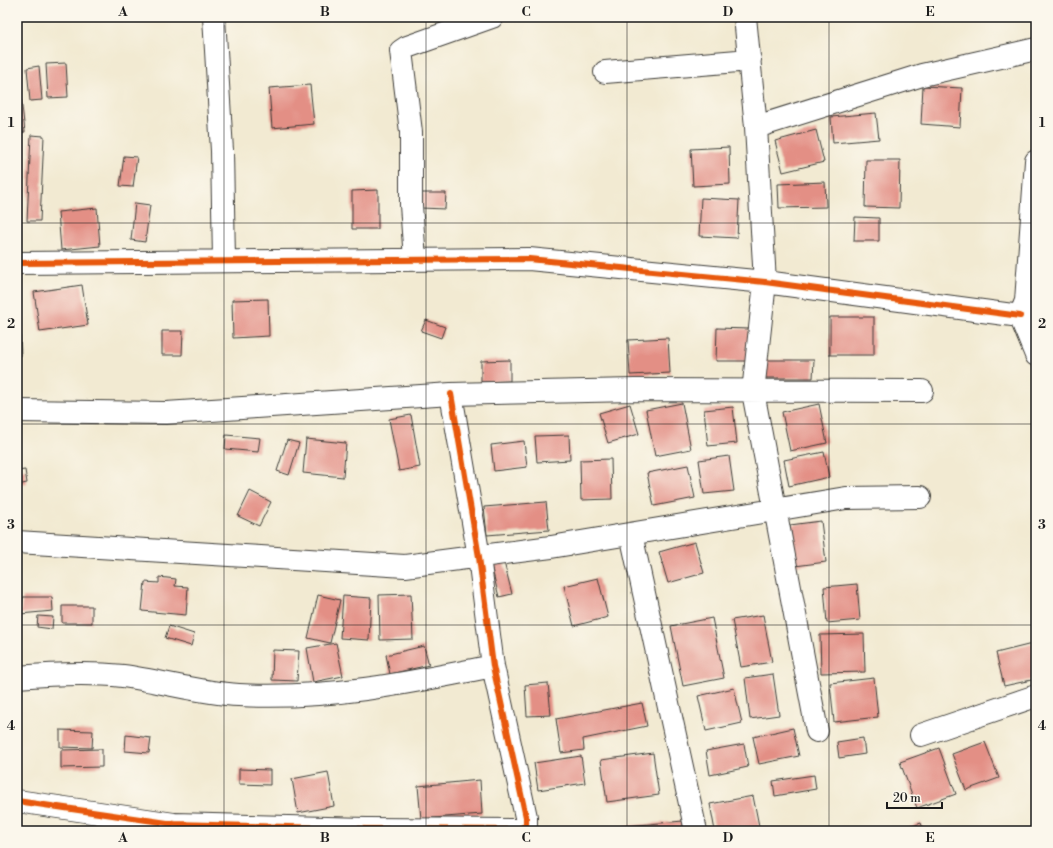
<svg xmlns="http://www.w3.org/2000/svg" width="1053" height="848" viewBox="0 0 1053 848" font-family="'Libre Bodoni',serif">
	<rect width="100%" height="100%" fill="#fbf7ec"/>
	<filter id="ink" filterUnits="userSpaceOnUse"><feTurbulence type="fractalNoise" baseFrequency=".025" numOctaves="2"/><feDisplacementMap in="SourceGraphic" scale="8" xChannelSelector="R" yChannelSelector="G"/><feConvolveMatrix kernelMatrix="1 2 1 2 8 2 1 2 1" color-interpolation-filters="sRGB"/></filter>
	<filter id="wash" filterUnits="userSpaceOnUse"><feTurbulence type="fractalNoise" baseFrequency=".012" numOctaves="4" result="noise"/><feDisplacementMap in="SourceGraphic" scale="16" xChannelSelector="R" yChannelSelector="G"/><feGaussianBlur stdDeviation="0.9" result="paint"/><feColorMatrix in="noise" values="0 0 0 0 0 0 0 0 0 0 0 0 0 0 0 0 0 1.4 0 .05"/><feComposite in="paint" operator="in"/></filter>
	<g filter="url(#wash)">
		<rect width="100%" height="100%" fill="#f2ead2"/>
		<g id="blocks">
			<!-- building -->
			<path fill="#e38f85" d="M66,63L68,97L48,98L46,64Z
				M17,64L25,132L17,133Z
				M39,66L42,100L30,101L27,68Z
				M310,85L314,124L272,128L269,88Z
				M923,86L962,88L960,127L921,124Z
				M876,113L879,139L833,143L831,117Z
				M816,130L824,162L783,172L775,141Z
				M31,135L44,136L40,221H27Z
				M729,147L730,184L693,186L691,149Z
				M124,156L137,157L133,187L120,186Z
				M866,160H900L899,208L865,207Z
				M825,182L826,207L779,208L778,184Z
				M378,190V229H352V191Z
				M422,193H446L445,209L421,208Z
				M701,198L739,200L737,238L699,236Z
				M135,203L150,205L145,242L131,240Z
				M97,208L100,246L61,250L58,212Z
				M855,217L879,218V241H854Z
				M82,285L88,325L40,332L34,292Z
				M268,299L269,336L233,338L232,300Z
				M830,317H874V355H830Z
				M426,320L445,327L441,338L421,331Z
				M717,328L749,329L748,361H716Z
				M162,331H183L182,355H162Z
				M17,333H20L21,356H17Z
				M668,338L670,373L630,375L628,340Z
				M510,360V381L481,382V361Z
				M764,360H814L813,378H763Z
				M682,403L691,449L655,456L646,410Z
				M630,404L639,434L608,443L599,413Z
				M819,404L827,443L790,451L782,412Z
				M733,407L737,443L708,446L704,410Z
				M411,415L420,467L399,471L389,419Z
				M226,435L260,438L258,452L225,449Z
				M569,435L570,460L537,462L535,436Z
				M306,439L346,443L343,477L303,473Z
				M287,440L299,443L289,475L277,471Z
				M524,441L527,467L494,471L491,445Z
				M824,452L829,477L789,486L784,460Z
				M729,456L734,491L704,494L699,460Z
				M611,459L612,499L581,500L580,460Z
				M688,465L695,498L654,506L647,473Z
				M25,470L27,483L17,485V471Z
				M250,491L271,502L259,526L238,516Z
				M546,502L549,530L487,535L484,507Z
				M821,521L826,562L795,566L790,525Z
				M695,542L704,573L668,583L659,552Z
				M504,562L512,594L499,597L491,565Z
				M159,577L176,579L175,586L188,587L186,615L142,611L145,582L159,583Z
				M598,578L608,617L574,626L564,586Z
				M857,584L860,620L827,623L824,587Z
				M411,594L413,639L380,640L379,595Z
				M318,595L340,600L330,643L308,638Z
				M343,596L371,598L369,640L340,638Z
				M23,597H52L53,611L20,614Z
				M62,606H92V623H62Z
				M763,615L772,662L741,667L732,620Z
				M38,616L53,617L52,629L37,627Z
				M712,618L724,678L683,686L671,626Z
				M169,626L194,634L191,646L165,638Z
				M864,634L865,672L821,673L820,635Z
				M336,643L343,676L313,682L307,648Z
				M1036,643V679L1004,686L996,653Z
				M424,646L429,665L390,674L386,655Z
				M273,650L299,651L297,681L272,680Z
				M773,674L779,715L750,719L745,678Z
				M874,678L878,717L834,722L830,683Z
				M548,683L551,715L527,716L525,685Z
				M734,688L742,723L706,731L698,696Z
				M642,703L647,726L583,739L584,750L561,753L556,719Z
				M793,728L799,756L759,764L753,737Z
				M60,730L93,731L92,748L60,747Z
				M126,735L151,738L149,753L125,751Z
				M863,738L865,754L839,758L837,742Z
				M985,742L999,778L966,790L952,754Z
				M744,744L748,767L710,775L706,751Z
				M939,748L956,794L917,808L900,762Z
				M102,749V767L61,768V750Z
				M653,753L659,795L607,802L601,760Z
				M581,756L585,783L538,790L534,763Z
				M239,769L270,770V785L239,784Z
				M328,772L334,806L298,813L292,779Z
				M814,775L816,789L775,796L773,781Z
				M480,780L482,814L421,819L418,786Z
				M753,796L760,831H715L710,804Z
				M683,821V831H604V828Z
				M921,823L924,831H900Z"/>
		</g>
	</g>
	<g filter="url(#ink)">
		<use href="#blocks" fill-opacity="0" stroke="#3c3b37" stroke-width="1"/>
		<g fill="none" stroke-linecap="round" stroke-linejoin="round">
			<defs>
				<path id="minor" d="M214,17L222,151L224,260
					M745,17L756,127L765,282L753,392L817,731
					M605,72L750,60
					M756,127L922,75L1036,49
					M1036,161L1026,301L1020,316L1036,355
					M415,259L411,205V132L401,51L407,47L492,17
					M17,263L529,259L765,282L1020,316
					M17,411L166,413L451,394L635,390L922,391
					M631,534L696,831
					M17,542L405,566L551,547L846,498L920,497
					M17,677C52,674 87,672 123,676C161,681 200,693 239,695C325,700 409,683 493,666
					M921,735L1036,696
					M17,801L174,824L366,829L518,830L526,825V817L493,666L479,557L451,394"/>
			</defs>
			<!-- minor casing -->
			<use href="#minor" stroke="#3c3b37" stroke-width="24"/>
			<!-- minor -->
			<use href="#minor" stroke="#fff" stroke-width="22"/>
			<defs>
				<path id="cycleway" d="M17,263L529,259L765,282L1020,316
					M17,801L174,824L366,829L518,830L526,825V817L493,666L479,557L451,394"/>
			</defs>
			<!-- cycleway casing -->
			<use href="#cycleway" stroke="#fbf7ec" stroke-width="8"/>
			<!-- cycleway -->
			<use href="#cycleway" stroke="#e8590c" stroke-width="6"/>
		</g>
	</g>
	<!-- grid -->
	<path fill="none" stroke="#1c1c1c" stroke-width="1" stroke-opacity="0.55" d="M224,17V831M426,17V831M627,17V831M829,17V831M17,223H1036M17,424H1036M17,625H1036"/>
	<!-- margin -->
	<rect width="1053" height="848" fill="none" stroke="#fbf7ec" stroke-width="44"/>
	<!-- scale -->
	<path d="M887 802v6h55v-6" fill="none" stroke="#1c1c1c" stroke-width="2"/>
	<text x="893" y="802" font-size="12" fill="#1c1c1c" stroke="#fbf7ec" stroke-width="3" paint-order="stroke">20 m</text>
	<rect x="22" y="22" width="1009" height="804" fill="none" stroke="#1c1c1c" stroke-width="1.5"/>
	<g font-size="13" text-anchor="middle" font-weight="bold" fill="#1c1c1c">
		<text x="123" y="16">A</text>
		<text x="325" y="16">B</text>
		<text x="526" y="16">C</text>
		<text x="728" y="16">D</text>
		<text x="930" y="16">E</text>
		<text x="11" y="127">1</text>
		<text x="1042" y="127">1</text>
		<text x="11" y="328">2</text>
		<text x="1042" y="328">2</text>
		<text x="11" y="529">3</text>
		<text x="1042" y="529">3</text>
		<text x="11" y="730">4</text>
		<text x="1042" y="730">4</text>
		<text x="123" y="842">A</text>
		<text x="325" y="842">B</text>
		<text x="526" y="842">C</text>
		<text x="728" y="842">D</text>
		<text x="930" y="842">E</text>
	</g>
</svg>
